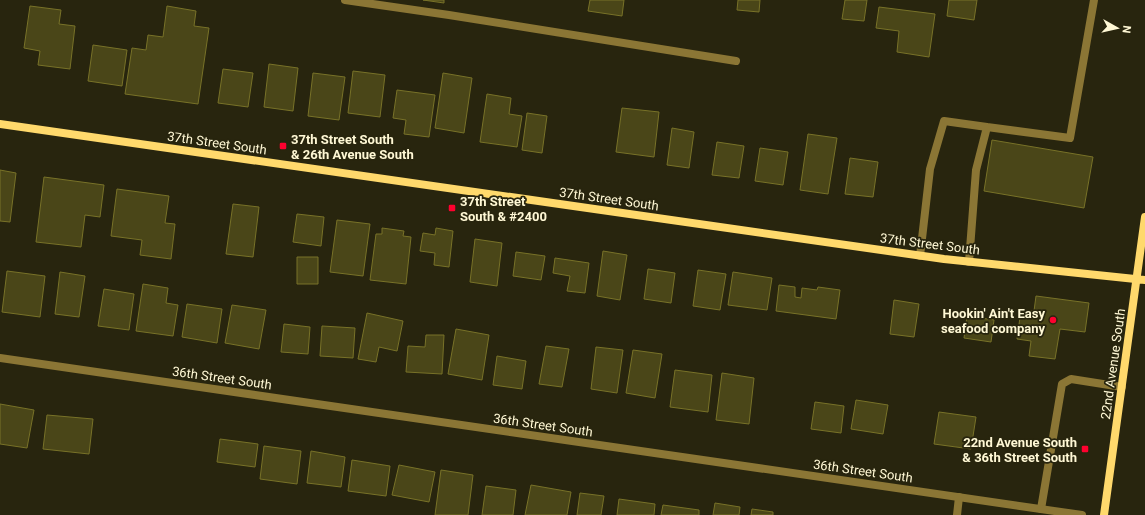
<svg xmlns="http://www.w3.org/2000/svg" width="1145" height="515" viewBox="0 0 1145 515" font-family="Roboto,sans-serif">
	<rect width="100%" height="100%" fill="#28250e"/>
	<!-- building -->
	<path fill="#4a4618" stroke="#787228" d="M423,0H444V3Z
		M590,0H624L622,16L588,11Z
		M738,0H760L759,12L737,10Z
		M845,0H867L864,21L842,19Z
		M949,0H977L974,20L947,16Z
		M30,6L61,10L59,24L75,26L70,69L38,65L40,51L24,48Z
		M167,6L196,11L194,26L209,28L198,104L125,94L132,48L146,50L148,35L163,37Z
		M879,7L935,14L929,57L897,52L899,31L876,28Z
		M93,45L127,50L122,86L88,81Z
		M269,64L298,68L293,111L264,107Z
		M223,69L253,73L248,107L218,103Z
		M353,71L385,75L380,117L348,113Z
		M313,73L345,77L339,120L308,116Z
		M443,73L472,78L464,133L435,128Z
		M397,90L435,95L429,137L404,134L406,120L393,118Z
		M487,94L511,98L509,114L522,116L517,147L480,142Z
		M622,108L659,112L654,157L616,152Z
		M527,113L547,116L542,153L522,150Z
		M672,128L694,132L689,168L667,165Z
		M808,134L837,138L828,194L800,190Z
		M992,140L1093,157L1084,208L984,191Z
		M717,142L744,146L739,178L712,175Z
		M760,148L788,152L783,185L755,181Z
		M850,158L878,162L873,197L845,194Z
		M0,170L16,173L10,222L0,221Z
		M44,177L104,185L100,217L85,215L81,247L36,242Z
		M117,189L169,196L165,223L175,224L171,259L140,255L142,240L111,236Z
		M233,204L259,207L253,257L226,254Z
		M297,214L324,217L321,246L293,242Z
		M337,220L370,224L363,276L330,272Z
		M382,228L404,231L403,236L411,237L406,284L370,280L376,234H382Z
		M436,228L453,231L449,267L434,265L435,253L420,251L423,233L435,235Z
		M475,239L502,243L497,286L470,282Z
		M603,251L627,255L620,300L597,296Z
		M516,252L545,256L541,280L513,276Z
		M297,257H318V284H297Z
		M555,258L589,263L585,293L567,291L570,276L553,273Z
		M648,269L675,273L671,303L644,299Z
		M698,270L726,274L720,310L693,306Z
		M7,271L45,276L40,317L2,312Z
		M60,272L85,276L79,317L55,314Z
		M733,272L772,278L767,310L728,305Z
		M143,284L168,288L166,303L178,305L173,336L136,331Z
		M779,285L795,287V297L801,298L802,288L817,290L818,287L840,290L836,319L776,311Z
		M104,289L134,294L129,330L98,326Z
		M1036,296L1089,303L1085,332L1060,329L1055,359L1029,356L1031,341L1017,339L1021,310L1034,311Z
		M894,300L919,304L914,337L890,334Z
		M187,304L222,309L217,343L182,337Z
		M232,305L266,310L259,349L225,343Z
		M367,313L403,321L397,351L379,347L376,362L358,359Z
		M967,316L994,320L991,342L964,338Z
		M284,324L310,327L308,354L281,352Z
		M322,326L355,328L353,358L320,356Z
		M456,329L489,335L482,380L448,374Z
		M426,335H444L442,374L406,372L408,346L425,347Z
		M546,346L569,349L562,387L539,384Z
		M596,347L623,350L617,393L591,389Z
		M633,350L662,354L655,398L626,393Z
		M497,356L526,361L522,389L493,385Z
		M675,370L712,375L708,412L670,407Z
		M722,373L754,378L749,424L716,420Z
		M856,400L888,405L883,434L851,429Z
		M815,402L844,406L841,433L811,429Z
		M0,404L34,410L27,448L0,444Z
		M939,412L976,417L971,449L934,444Z
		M47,415L93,419L89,454L43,449Z
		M220,439L258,444L255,467L217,462Z
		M264,446L301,451L297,484L260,479Z
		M311,451L345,457L341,487L307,483Z
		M352,460L390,466L386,496L348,491Z
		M399,465L435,472L429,502L392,495Z
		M441,470L473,475L468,515H435Z
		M531,485L571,492L567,515H525Z
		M486,486L516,490L513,515H482Z
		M580,493L604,496L601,515H577Z
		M619,499L655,504L654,515H617Z
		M715,503L740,507L739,515H713Z
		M663,505L699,510V515H661Z
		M752,509L773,512V515H751Z"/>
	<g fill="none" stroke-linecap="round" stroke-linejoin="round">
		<!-- lane -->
		<path stroke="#8b7635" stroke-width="8" d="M345,0L449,15L736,61
			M920,256L930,169L944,121L987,127
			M969,262L976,170L987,127L1070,138L1094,0
			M1041,509L1062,384L1071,379L1122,387
			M957,515L959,497"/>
		<!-- street -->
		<path stroke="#8b7635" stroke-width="8" d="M0,358L1082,515"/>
		<!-- secondary -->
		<path stroke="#ffd96c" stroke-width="8" d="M0,124L944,259L1145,280
			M1104,515L1145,217"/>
	</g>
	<!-- markers -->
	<g fill="#ff012f" stroke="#28250e" stroke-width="1.5">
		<rect x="279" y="142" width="8" height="8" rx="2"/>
		<rect x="448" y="204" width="8" height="8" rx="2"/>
		<circle cx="1053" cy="320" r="4"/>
		<rect x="1081" y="445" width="8" height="8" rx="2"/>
	</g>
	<g text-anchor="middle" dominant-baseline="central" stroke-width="3.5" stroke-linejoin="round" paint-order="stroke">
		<!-- poi labels -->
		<g font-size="13" font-weight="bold" fill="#fff8d5" stroke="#28250e" text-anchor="start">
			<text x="291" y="139">37th Street South<tspan x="291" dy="15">&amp; 26th Avenue South</tspan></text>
			<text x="460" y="201">37th Street<tspan x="460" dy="15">South &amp; #2400</tspan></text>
			<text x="1045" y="313" text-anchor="end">Hookin' Ain't Easy<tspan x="1045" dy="15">seafood company</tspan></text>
			<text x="1077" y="442" text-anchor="end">22nd Avenue South<tspan x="1077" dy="15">&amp; 36th Street South</tspan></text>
		</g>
		<!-- street labels -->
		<g font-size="13" fill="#fff8d5" stroke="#28250e">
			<text transform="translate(217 143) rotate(8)">37th Street South</text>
			<text transform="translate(609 199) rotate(8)">37th Street South</text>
			<text transform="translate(930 244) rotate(7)">37th Street South</text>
			<text transform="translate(1113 364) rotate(-82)">22nd Avenue South</text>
			<text transform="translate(222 378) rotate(8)">36th Street South</text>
			<text transform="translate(543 425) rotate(8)">36th Street South</text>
			<text transform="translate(863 471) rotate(8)">36th Street South</text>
		</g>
	</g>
	<!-- north arrow -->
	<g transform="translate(1117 28) rotate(98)" stroke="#28250e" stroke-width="3" paint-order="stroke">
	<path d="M0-3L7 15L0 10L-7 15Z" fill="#fff8d5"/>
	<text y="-6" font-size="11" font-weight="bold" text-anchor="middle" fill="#fff8d5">N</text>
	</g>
</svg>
